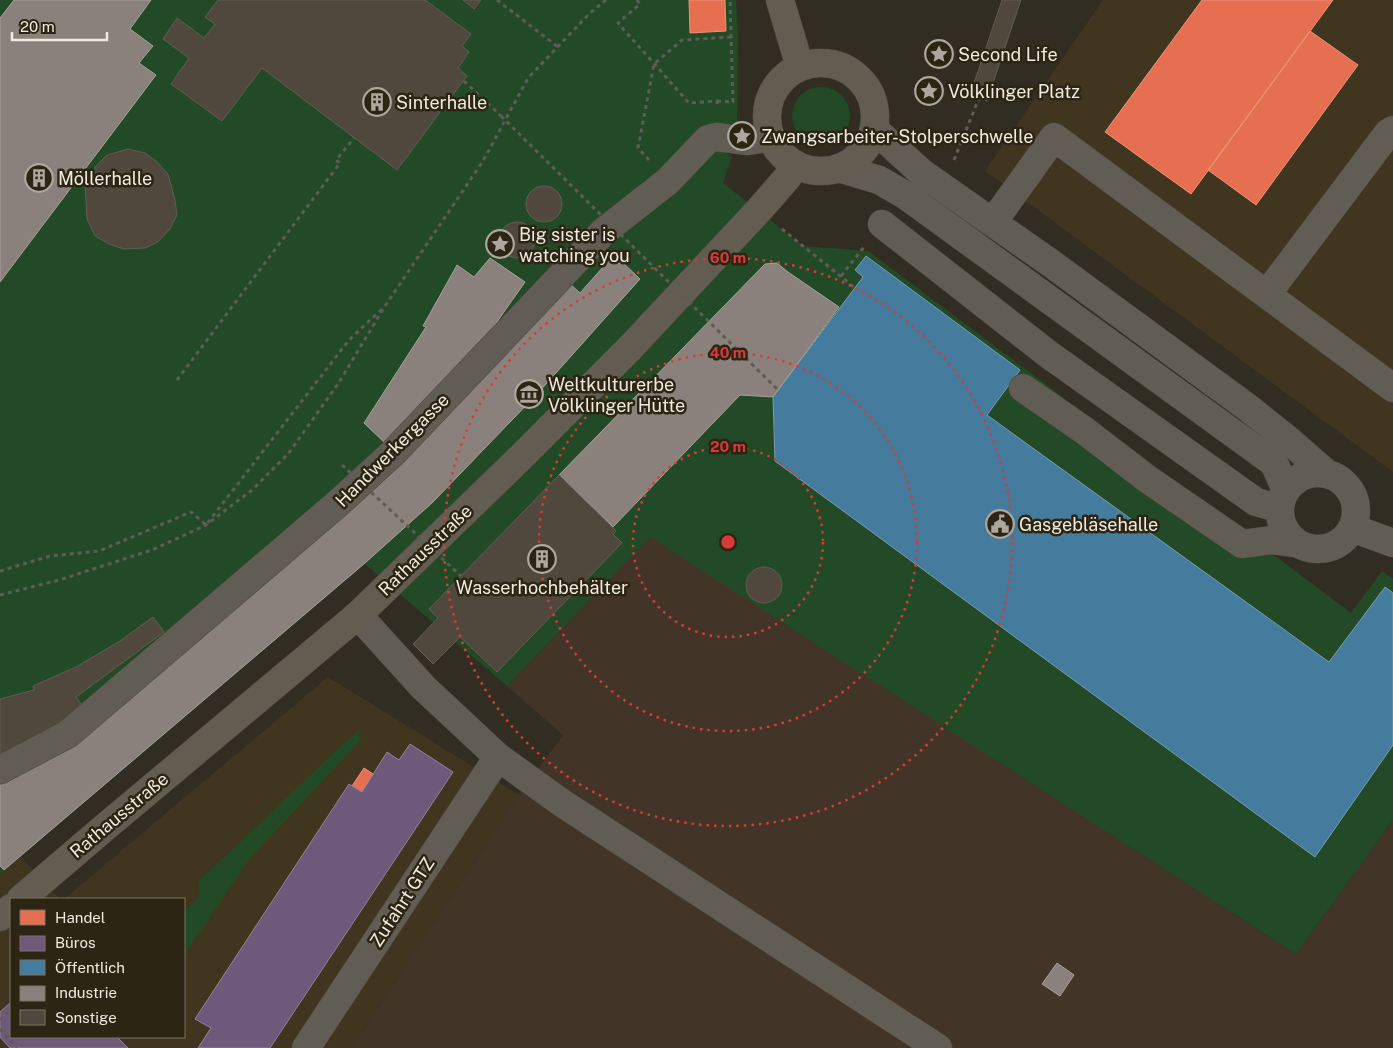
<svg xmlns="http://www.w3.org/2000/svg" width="1393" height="1048" viewBox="0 0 1393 1048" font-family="'Public Sans',sans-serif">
	<rect width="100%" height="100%" fill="#322d23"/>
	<!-- built -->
	<path fill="#40361f" d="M1103,0H1393V472L985,171Z
		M328,677L519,795L351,1048H0V874L20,856L60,899H11V1037H184V899H64Z"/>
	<!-- industrial -->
	<path fill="#423427" d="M650,536L1296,954L1393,820V1048H351L519,795L563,735L507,686Z"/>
	<!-- green -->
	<path fill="#234a26" d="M0,0H736L738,35L737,124L729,126L725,152L732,156L723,183L803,246L868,251L1351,613L1382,571L1393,579V820L1296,954L650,537L507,686L365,564L0,874Z
		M792 116a29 29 0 1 1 58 0a29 29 0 1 1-58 0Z
		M358,730L361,740L250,858L184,956V911L200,896L198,882Z"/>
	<!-- shops -->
	<path fill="#e76f51" stroke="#e9947c" d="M689,0H725L726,31L690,33Z
		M1202,0H1333L1191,194L1105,132Z
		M1310,31L1358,65L1256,205L1208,170Z
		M364,768L373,774L362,792L352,786Z"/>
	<!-- offices -->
	<path fill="#6d597a" stroke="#948498" d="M410,744L453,772L270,1048H198L211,1028L195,1019L349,784L362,792L387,752L399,760Z
		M11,1002V1037H117L128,1048H10L0,1037V1012Z"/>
	<!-- public -->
	<path fill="#457b9d" stroke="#789cb1" d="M866,256L1020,370L987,415L1329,662L1385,587L1393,593V745L1315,857L775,461L773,397L863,277L855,270Z"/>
	<!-- industry -->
	<path fill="#8a817c" stroke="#a8a09a" d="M14,0H151L130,29L153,46L139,63L156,75L0,282V18Z
		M490,258L525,282L471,359L386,444L364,423L426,327L423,326L457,265L474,277Z
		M611,258H618L640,279L538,393L433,502L365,563L4,870L0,866V783L569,283L580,293Z
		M777,263L788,272L839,307L773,397L740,395L613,527L559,475L765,264Z
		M1057,963L1074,975L1060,996L1042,984Z"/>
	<!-- building -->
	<path fill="#50483c" stroke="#615c54" d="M218,0H425L471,34L462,46L469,52L458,68L467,76L397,170L262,68L222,121L171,84L189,58L163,39L177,18L204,38L215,24L205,17Z
		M463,0H481L474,9Z
		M1002,0H1021L987,101L970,95Z
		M128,149L145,153L156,161L168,174L175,200L177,215L169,230L158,242L145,248L124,249L109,244L95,236L87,219L85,182L95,167L107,155Z
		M526 204a18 18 0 1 1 36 0a18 18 0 1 1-36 0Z
		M499 240a18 18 0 1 1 36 0a18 18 0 1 1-36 0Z
		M559,475L616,531L613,534L622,543L497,672L460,637L433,664L413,644L438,618L429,609Z
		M746 585a18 18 0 1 1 36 0a18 18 0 1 1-36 0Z
		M153,617L164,632L76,697L83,707L78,716L0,756V699L34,690L33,686L76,667L120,641Z"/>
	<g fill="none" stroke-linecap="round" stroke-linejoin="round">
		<defs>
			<path id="minor" d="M874,129L922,173L1052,264L1247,407L1286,438L1327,474
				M839,168L879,180L905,195L1274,463L1286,490
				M993,222L1054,137L1393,388
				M882,224L1048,354L1256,502L1279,508
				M1267,294L1388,133L1393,130
				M1023,388L1085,431L1146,478L1242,544L1272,540L1295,543
				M1280 511a38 38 0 1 1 76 0a38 38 0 1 1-76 0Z
				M1352,528L1393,543
				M358,615L423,687L498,757L562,803L938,1048
				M0,770L68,734L336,505L394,452L603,232L668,181L708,139L716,137L748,141L771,137
				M306,1048L498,757"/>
			<path id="major" d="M780,0L800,67
				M767 117a54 54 0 1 1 108 0a54 54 0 1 1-108 0Z
				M21,899L104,828L358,615L520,458L630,348L759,210L787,178L796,165
				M0,917L11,908"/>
		</defs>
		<!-- minor casing -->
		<use href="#minor" stroke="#4c483f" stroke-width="29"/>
		<!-- major casing -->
		<use href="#major" stroke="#4c483f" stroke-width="29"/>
		<!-- path -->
		<path stroke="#5f5c55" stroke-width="3" stroke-dasharray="4 4" stroke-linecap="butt" d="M497,0L558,47
			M637,0L640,4L618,23L689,103L717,101V107
			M464,81L501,116
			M717,101L733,102L730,0
			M649,160L638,148L654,64L682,40L732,37
			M954,160L979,98
			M782,229L855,288
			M841,276L864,247
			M177,380L340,163L336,160L354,138
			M0,571L50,556L99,551L191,512L206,525L349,340L382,309
			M0,595L59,580L152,550L206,525L252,490L288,454L338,384L385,306L483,161L528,78L590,13L606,0
			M0,1020L11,1010
			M0,1029L17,1048"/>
		<!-- minor -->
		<use href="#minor" stroke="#615d55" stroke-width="28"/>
		<!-- major -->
		<use href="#major" stroke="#625c51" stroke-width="28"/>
		<!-- path-bridge -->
		<path stroke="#5f5c55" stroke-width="3" stroke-dasharray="4 4" stroke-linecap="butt" d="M501,116L778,390
			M342,465L461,576"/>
	</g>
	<!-- distance rings -->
	<g fill="none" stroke="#d83b3a" stroke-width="2.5" stroke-dasharray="2.5 5">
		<circle cx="728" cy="542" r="95"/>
		<circle cx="728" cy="542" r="189"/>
		<circle cx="728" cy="542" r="284"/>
	</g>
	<!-- icons -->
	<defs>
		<symbol id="sight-ring" viewBox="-11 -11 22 22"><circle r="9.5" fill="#2d2514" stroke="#ada89d" stroke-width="1.5"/><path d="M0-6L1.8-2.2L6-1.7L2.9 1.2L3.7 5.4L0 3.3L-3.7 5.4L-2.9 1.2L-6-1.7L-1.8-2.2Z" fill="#ada89d"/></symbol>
		<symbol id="building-ring" viewBox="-11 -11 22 22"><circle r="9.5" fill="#2d2514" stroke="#ada89d" stroke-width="1.5"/><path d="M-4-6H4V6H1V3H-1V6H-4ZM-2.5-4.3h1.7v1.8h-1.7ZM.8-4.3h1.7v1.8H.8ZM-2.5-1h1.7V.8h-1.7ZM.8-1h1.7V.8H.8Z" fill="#ada89d"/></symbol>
		<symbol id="museum-ring" viewBox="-11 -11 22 22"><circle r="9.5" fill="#2d2514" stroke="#ada89d" stroke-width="1.5"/><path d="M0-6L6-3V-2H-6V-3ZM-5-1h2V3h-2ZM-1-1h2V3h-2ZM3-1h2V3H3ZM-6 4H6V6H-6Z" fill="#ada89d"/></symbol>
		<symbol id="civic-ring" viewBox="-11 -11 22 22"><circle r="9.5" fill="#2d2514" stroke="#ada89d" stroke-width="1.5"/><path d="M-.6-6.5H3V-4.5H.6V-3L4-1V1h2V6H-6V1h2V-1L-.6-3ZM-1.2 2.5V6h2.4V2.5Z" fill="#ada89d"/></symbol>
	</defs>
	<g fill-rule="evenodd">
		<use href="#sight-ring" x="923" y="38" width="32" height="32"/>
		<use href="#sight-ring" x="913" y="75" width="32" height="32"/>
		<use href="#building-ring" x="361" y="86" width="32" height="32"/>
		<use href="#sight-ring" x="726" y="120" width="32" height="32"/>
		<use href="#building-ring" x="23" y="162" width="32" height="32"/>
		<use href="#sight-ring" x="484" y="228" width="32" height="32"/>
		<use href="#museum-ring" x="513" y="378" width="32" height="32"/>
		<use href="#civic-ring" x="984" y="508" width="32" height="32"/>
		<use href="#building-ring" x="526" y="543" width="32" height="32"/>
	</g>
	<g text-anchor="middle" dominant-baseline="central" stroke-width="5" stroke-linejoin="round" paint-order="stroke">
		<!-- poi labels -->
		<g font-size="18" fill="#efeadf" stroke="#2d2514" text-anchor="start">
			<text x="958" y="54">Second Life</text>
			<text x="948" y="91">Völklinger Platz</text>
			<text x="396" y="102">Sinterhalle</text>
			<text x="761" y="136">Zwangsarbeiter-Stolperschwelle</text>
			<text x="58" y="178">Möllerhalle</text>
			<text x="519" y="234">Big sister is<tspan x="519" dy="21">watching you</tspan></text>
			<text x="548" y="384">Weltkulturerbe<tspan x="548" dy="21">Völklinger Hütte</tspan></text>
			<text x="1019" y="524">Gasgebläsehalle</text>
			<text x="542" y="587" text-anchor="middle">Wasserhochbehälter</text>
		</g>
		<!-- street labels -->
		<g font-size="18" fill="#efeadf" stroke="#2d2514">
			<text transform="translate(392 450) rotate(-45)">Handwerkergasse</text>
			<text transform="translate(425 550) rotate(-44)">Rathausstraße</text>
			<text transform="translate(119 815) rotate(-40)">Rathausstraße</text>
			<text transform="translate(402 902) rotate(-57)">Zufahrt GTZ</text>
		</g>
	</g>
	<circle cx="728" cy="542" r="8" fill="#d83b3a" stroke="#2d2514" stroke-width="2.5"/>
	<g font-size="15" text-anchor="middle" font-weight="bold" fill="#d83b3a" stroke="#2d2514" stroke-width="5" stroke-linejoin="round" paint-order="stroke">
		<text x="728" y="263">60 m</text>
		<text x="728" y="358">40 m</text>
		<text x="728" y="452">20 m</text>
	</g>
	<!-- legend -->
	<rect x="10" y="898" width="175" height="140" fill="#2d2514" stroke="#7b7465"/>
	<rect x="20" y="910" width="25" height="15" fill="#e76f51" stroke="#7b7465"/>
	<text x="55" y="923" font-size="15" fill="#efeadf">Handel</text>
	<rect x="20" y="936" width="25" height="15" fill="#6d597a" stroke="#7b7465"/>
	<text x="55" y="948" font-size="15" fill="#efeadf">Büros</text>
	<rect x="20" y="960" width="25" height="15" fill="#457b9d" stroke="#7b7465"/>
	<text x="55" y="973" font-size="15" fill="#efeadf">Öffentlich</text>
	<rect x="20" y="986" width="25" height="15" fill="#8a817c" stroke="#7b7465"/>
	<text x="55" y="998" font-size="15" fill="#efeadf">Industrie</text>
	<rect x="20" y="1010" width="25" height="15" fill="#50483c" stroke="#7b7465"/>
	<text x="55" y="1023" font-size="15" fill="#efeadf">Sonstige</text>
	<!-- scale -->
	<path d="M12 32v8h95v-8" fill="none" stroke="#efeadf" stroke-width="2.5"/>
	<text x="20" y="32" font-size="15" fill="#efeadf" stroke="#2d2514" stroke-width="4" paint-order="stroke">20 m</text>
</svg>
